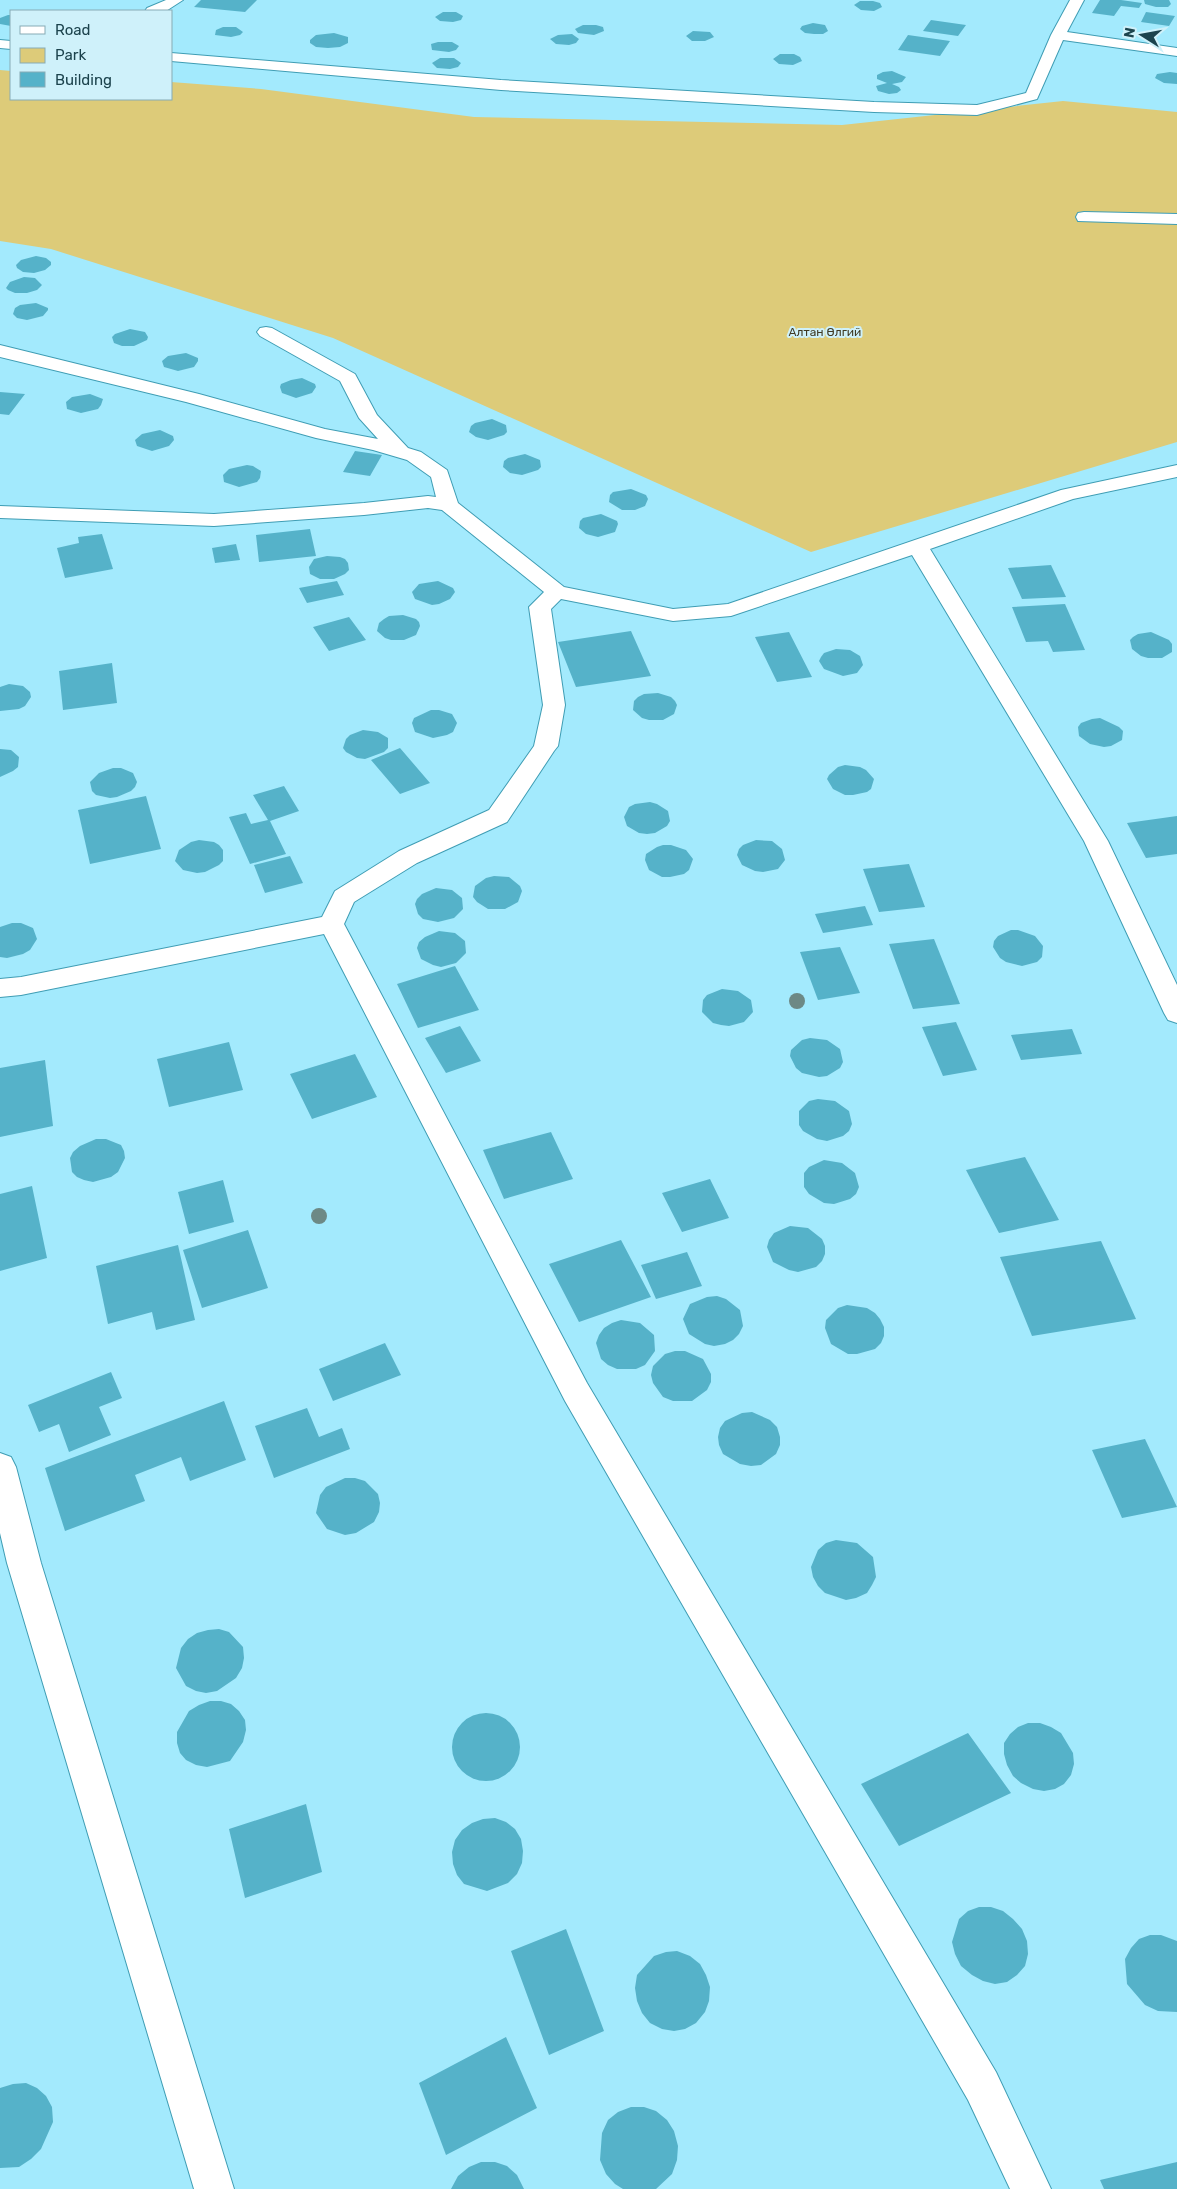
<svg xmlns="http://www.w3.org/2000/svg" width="1177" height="2189" viewBox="0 0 1177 2189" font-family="Rubik,sans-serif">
	<rect width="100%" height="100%" fill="#a3eafd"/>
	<!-- green -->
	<path fill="#ddcb79" d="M0,70L11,71V99H171V82L261,89L474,117L842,125L1063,101L1177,112V442L811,552L333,338L51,249L0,241Z"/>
	<!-- building -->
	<path fill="#55b2c9" d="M201,0H257L245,12L194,7Z
		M1100,0H1121L1142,3L1139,8L1121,6L1114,16L1092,13Z
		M1144,0H1169L1171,4L1168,7H1156L1145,4Z
		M860,1H873L880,3L882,7L874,11L861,10L854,5Z
		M443,12H456L463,16L461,20L453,22L440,21L435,17Z
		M1146,12L1175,16L1169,26L1141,22Z
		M8,15H11V26L0,24V18Z
		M931,20L966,25L958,36L923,31Z
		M813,23L825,25L828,31L823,34H814L805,33L800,29L802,26Z
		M583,25H596L603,27L604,31L594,35L578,33L575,29Z
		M223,27H236L243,32L240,35L231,37L215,35L216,30Z
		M693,31L710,32L714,37L705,41H692L686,36Z
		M334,33L348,37V43L340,47L328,48L316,47L310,43V40L316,35Z
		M572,34L579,39L576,43L569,45L556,44L550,39L558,35Z
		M908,35L950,41L940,56L898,50Z
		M438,42H452L459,46L456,50L449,52L432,50L431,44Z
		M780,54H794L800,57L802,61L793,65L779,64L773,59Z
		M440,58H454L461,63L458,67L450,69L437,68L432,63Z
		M892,71L906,77L902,82L892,84L899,87L901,90L897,93L889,94L878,91L876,86L887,83L877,79V75L883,72Z
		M1170,72L1177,73V84L1164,83L1155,78L1157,74Z
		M36,256L46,258L51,262V265L45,270L34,273L23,272L17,268L16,265L21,260Z
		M24,277L35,278L42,285L37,290L27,293H15L8,290L6,288L10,282Z
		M36,303L48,308V310L43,316L27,320L17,318L13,314L15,308L20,305Z
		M130,329L145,332L148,337L147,340L134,346H122L114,343L112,337L115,334Z
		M186,353L198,358V361L194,367L178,371L164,367L162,361L168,356Z
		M302,378L315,384L316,387L312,393L296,398L282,393L280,387L281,384L291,380Z
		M0,392L25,394L9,415L0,414Z
		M90,394L103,399L101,405L98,409L81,413L67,409L66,402L72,397Z
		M492,419L506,425L507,432L504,435L488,440L476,437L469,432L471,426L475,423Z
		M160,430L173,436L174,440L169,446L152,451L137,446L135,440L142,434Z
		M355,451L382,455L370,476L343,472Z
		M525,454L540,460L541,467L538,470L522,475L510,473L503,467L504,461L508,458Z
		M247,465L253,466L261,471L260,478L257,482L239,487L224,482L223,475L229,469Z
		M631,489L646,495L648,499L645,506L635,510H622L609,502L610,495L613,492Z
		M601,514L617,521L618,524L615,532L598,537L586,534L579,528L580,521L583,518Z
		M310,529L316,556L259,562L256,535Z
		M102,534L113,569L65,578L57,548L79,543L78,537Z
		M236,544L240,560L215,563L212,548Z
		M327,556L340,557L345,559L348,563L349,570L345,574L334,579H320L310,574L309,567L314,559Z
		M1051,565L1066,597L1022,599L1008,568Z
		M337,581L344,595L307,603L299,588Z
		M438,581L453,588L455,592L450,599L439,604L432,605L415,599L412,592L419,584Z
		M1065,604L1085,650L1053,652L1048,641L1026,642L1012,607Z
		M403,615L416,619L419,622L420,626L416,635L404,640H391L385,638L377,631L379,623L384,619L389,616Z
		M349,617L366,640L329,651L313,627Z
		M631,631L651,676L576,687L558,642Z
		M789,632L812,677L777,682L755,637Z
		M1151,632L1169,640L1172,644V652L1162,658H1148L1141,656L1132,649L1130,640L1133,637L1138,634Z
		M836,649L850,650L860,656L863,665L857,673L843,676L824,669L819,661L821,657L824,653Z
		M112,663L117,703L63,710L59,671Z
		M9,684L23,686L30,692L31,697L25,706L19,709L0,711V687Z
		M658,693L671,697L675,701L677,705L674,714L663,720H649L642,718L633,710L634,701L638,697L644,694Z
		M431,710H439L452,714L457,723L453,732L447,735L433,738L415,732L412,723L414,718Z
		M1100,718L1119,727L1123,731L1122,740L1111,746L1104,747L1090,744L1079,736L1078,727L1081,723L1092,719Z
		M363,730L378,732L388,738V748L384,752L365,759L357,758L346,752L343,748L346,739L350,735Z
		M400,748L430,783L400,794L371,760Z
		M0,749L11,750L19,757L18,767L13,771L0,777Z
		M845,765L860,767L866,770L874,779L871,789L867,792L853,795H845L833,789L827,779L829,775L838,767Z
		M113,768H121L133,773L137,782L135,787L131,791L117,797L110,798L96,795L92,791L90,782L99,773Z
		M284,786L299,811L270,821L286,854L250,864L229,817L246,813L251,824L268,820L253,795Z
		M146,796L161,849L90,864L78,810Z
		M650,802L657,804L668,811L670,821L667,826L655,833L647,834L639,833L627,826L624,817L629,807L635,804Z
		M1177,816V854L1146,858L1127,823Z
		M199,840L214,842L219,845L223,850V861L219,865L205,872L197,873L183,870L175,861L179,850L191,842Z
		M756,840L772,841L782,849L785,860L778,869L763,872L755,871L742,865L737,855L739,849L743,845Z
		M663,845H671L686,850L693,859L689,870L684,874L670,877H662L649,870L645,860L646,854L657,847Z
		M290,856L303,883L265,893L254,865Z
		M909,864L925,907L879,912L863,869Z
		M494,876L509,877L520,886L522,891L518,902L505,909H488L477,902L473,897L475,886L486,878Z
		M436,888L452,890L462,898L463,909L454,918L438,922L423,919L418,914L415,904L417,899L422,894Z
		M865,906L873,925L823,933L815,914Z
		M12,923H21L33,928L37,939L30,950L23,954L7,958L0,957V927Z
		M1011,930H1018L1035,936L1043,946L1042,957L1037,962L1022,966L1006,962L1000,958L993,947L994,941L998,936Z
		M439,931L455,933L465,941L466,953L456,963L441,967L433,965L421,959L417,948L419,942L425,937Z
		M934,939L960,1004L913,1009L889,944Z
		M840,947L860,993L818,1000L800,952Z
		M455,966L479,1010L418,1028L397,984Z
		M722,989L738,991L751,1000L753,1012L744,1022L729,1026L721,1025L713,1023L702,1012L703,1000L707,995Z
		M956,1022L977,1070L943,1076L922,1027Z
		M460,1026L481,1061L446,1073L425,1038Z
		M1072,1029L1082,1054L1021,1060L1011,1035Z
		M810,1038L827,1040L840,1049L843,1062L840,1068L827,1076L819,1077L802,1073L796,1068L790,1056L791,1050L802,1040Z
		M229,1042L243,1090L169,1107L157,1059Z
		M355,1054L377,1097L312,1119L290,1074Z
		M45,1060L53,1126L0,1137V1068Z
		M818,1099L835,1101L849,1111L852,1124L849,1131L843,1136L827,1141L817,1139L803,1131L799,1125V1111L809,1101Z
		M551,1132L573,1179L504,1199L483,1150Z
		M96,1139H106L121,1145L124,1151L125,1158L118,1172L111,1177L93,1182L84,1180L77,1177L72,1172L70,1158L73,1152L80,1146Z
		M1025,1157L1059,1220L999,1233L966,1170Z
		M824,1160L842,1163L855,1173L859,1187L856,1194L850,1199L834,1204L824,1203L809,1194L804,1187V1173L809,1167Z
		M710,1179L729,1218L682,1232L662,1193Z
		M223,1180L234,1222L189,1234L178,1192Z
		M32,1186L47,1258L0,1271V1194Z
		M790,1226L808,1228L822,1239L825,1246V1254L822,1261L816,1267L798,1272L789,1270L773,1262L767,1247L769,1240L774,1233Z
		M248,1230L268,1288L202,1308L183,1250Z
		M621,1240L651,1297L579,1322L549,1264Z
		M1101,1241L1136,1319L1032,1336L1000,1257Z
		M178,1245L195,1320L156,1330L152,1312L108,1324L96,1266Z
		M687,1252L702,1286L656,1299L641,1265Z
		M717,1296L726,1299L740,1310L743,1326L739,1334L733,1340L725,1344L714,1346L705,1344L689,1334L683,1319L690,1304L707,1297Z
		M847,1305L867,1308L875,1313L880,1319L884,1327V1336L881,1343L875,1349L857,1354H848L831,1344L825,1328L826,1320L838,1308Z
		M621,1320L640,1323L654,1335L655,1351L645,1365L636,1369H617L608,1365L601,1359L596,1343L599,1335L604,1328L612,1323Z
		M385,1343L401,1375L333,1401L319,1369Z
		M675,1351H685L703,1359L711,1374V1382L707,1390L692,1401H673L663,1397L653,1383L651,1375L653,1366L665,1354Z
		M111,1372L122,1398L99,1407L111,1435L69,1452L59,1424L39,1432L28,1405Z
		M224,1401L246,1460L190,1481L181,1457L135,1475L145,1501L65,1531L45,1468Z
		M307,1408L319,1437L342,1428L350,1449L274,1478L255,1426Z
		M752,1412L770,1420L777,1427L780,1437V1445L776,1454L761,1465L751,1466L740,1464L723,1454L719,1445L718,1437L720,1428L725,1421L742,1413Z
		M1145,1439L1177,1507L1122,1518L1092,1450Z
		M345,1478H355L365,1481L378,1494L380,1503L379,1512L374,1522L356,1533L345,1535L327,1529L316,1513L320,1495L326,1487Z
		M836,1540L857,1543L873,1557L876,1577L872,1585L867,1593L856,1598L846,1600L825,1593L818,1586L813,1577L811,1567L818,1550L826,1543Z
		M219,1629L229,1632L243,1647L244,1658L242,1668L236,1678L217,1691L206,1693L196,1691L186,1686L176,1668L181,1648L188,1639L197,1633L208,1630Z
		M210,1701H221L231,1704L239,1711L245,1720L246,1730L243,1742L230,1761L207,1767L196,1765L186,1760L180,1753L177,1743V1732L189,1711L199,1705Z
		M452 1747a34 34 0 1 1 68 0a34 34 0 1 1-68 0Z
		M1028,1723H1040L1051,1727L1061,1733L1073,1753L1074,1764L1071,1775L1064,1784L1055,1789L1044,1791L1033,1789L1021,1783L1013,1776L1007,1765L1004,1754V1743L1010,1734L1018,1727Z
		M968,1733L1011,1793L899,1846L861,1784Z
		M306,1804L322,1872L245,1898L229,1829Z
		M495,1818L506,1822L515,1829L521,1839L523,1851L522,1863L517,1874L508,1883L487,1891L464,1884L457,1875L453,1864L452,1852L455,1840L462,1830L472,1823L483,1819Z
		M979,1907H991L1003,1911L1013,1919L1022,1929L1027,1941L1028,1954L1025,1966L1017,1975L1007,1982L995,1984L983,1981L972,1975L961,1966L955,1954L952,1942L959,1919L968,1911Z
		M566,1929L604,2031L549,2055L511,1951Z
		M1150,1935H1161L1177,1941V2012L1158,2011L1145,2005L1127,1984L1125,1959L1131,1948L1139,1939Z
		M677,1951L690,1956L700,1964L706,1975L710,1987L709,2001L705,2012L696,2023L685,2029L674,2031L662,2029L650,2023L642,2013L637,2001L635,1988L637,1975L654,1956L666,1952Z
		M506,2037L537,2108L446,2155L419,2083Z
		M26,2083L37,2088L46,2096L52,2107L53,2122L41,2149L31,2159L19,2167L0,2168V2088L13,2084Z
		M631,2107H644L656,2111L667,2120L674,2131L678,2146L677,2160L672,2174L656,2189H623L615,2184L606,2174L600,2160L602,2133L608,2120L618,2112Z
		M481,2162H495L507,2166L517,2175L524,2189H451L458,2176L469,2167Z
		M1177,2162V2189H1104L1100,2180Z"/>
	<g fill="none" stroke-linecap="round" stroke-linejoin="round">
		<defs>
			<path id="minor" d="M166,0H183L166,11H145L147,8Z
				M1070,0H1084L1067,32L1177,48V56L1063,40L1037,99L977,115L874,112L501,90L171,61V53L501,80L874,102L977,105L1026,93L1051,35Z
				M0,40L11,41V49L0,48Z
				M1084,212L1177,214V224L1078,221L1076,217L1078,213Z
				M266,327L272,328L355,374L377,415L408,448L421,452L447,470L458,503L564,587L673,609L728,604L1061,490L1177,465V477L1073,499L930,549L1108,841L1177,985V1023L1168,1020L1164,1013L1084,841L912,555L731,616L673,621L561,599L551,609L565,705L558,746L554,751L507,822L417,863L354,902L344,924L587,1383L996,2072L1051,2189H1010L968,2100L565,1401L324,934L21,995L0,997V979L21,977L322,917L335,891L399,851L489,810L534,746L543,705L529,607L544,592L442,510L428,508L364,515L214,526L0,518V506L214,514L364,503L428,496L436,497L431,477L407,460L373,450L316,438L186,402L0,357V345L199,394L325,429L378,439L359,418L340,381L260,336L257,332L260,328Z
				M0,1453L11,1457L16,1467L41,1563L234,2189H194L7,1563L0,1533Z"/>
		</defs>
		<!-- minor casing -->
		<use href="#minor" stroke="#3f9db4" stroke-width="2"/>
		<!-- minor -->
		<use href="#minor" fill="#fff" fill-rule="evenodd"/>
	</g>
	<!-- trees -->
	<g fill="#6d8985">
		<circle cx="797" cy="1001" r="8"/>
		<circle cx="319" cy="1216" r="8"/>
	</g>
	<g text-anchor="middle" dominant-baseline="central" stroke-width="4" stroke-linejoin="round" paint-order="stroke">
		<!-- far-park labels -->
		<g font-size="12" fill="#403a23" stroke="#cff1fa">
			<text x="825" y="332">Алтан Өлгий</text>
		</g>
	</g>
	<!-- legend -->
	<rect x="10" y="10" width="162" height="90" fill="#cff1fa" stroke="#87abb5"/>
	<rect x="20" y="26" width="25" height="8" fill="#ffffff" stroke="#87abb5"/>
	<text x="55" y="35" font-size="15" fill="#1c434d">Road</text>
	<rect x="20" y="48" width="25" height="15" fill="#ddcb79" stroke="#87abb5"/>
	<text x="55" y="60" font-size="15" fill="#1c434d">Park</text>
	<rect x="20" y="72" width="25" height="15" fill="#55b2c9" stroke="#87abb5"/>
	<text x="55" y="85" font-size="15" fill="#1c434d">Building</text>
	<!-- north arrow -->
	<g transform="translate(1142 35) rotate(281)" stroke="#cff1fa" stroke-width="4" paint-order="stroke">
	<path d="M0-4L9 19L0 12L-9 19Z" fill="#1c434d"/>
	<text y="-8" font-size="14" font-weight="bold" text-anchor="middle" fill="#1c434d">N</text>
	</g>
</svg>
